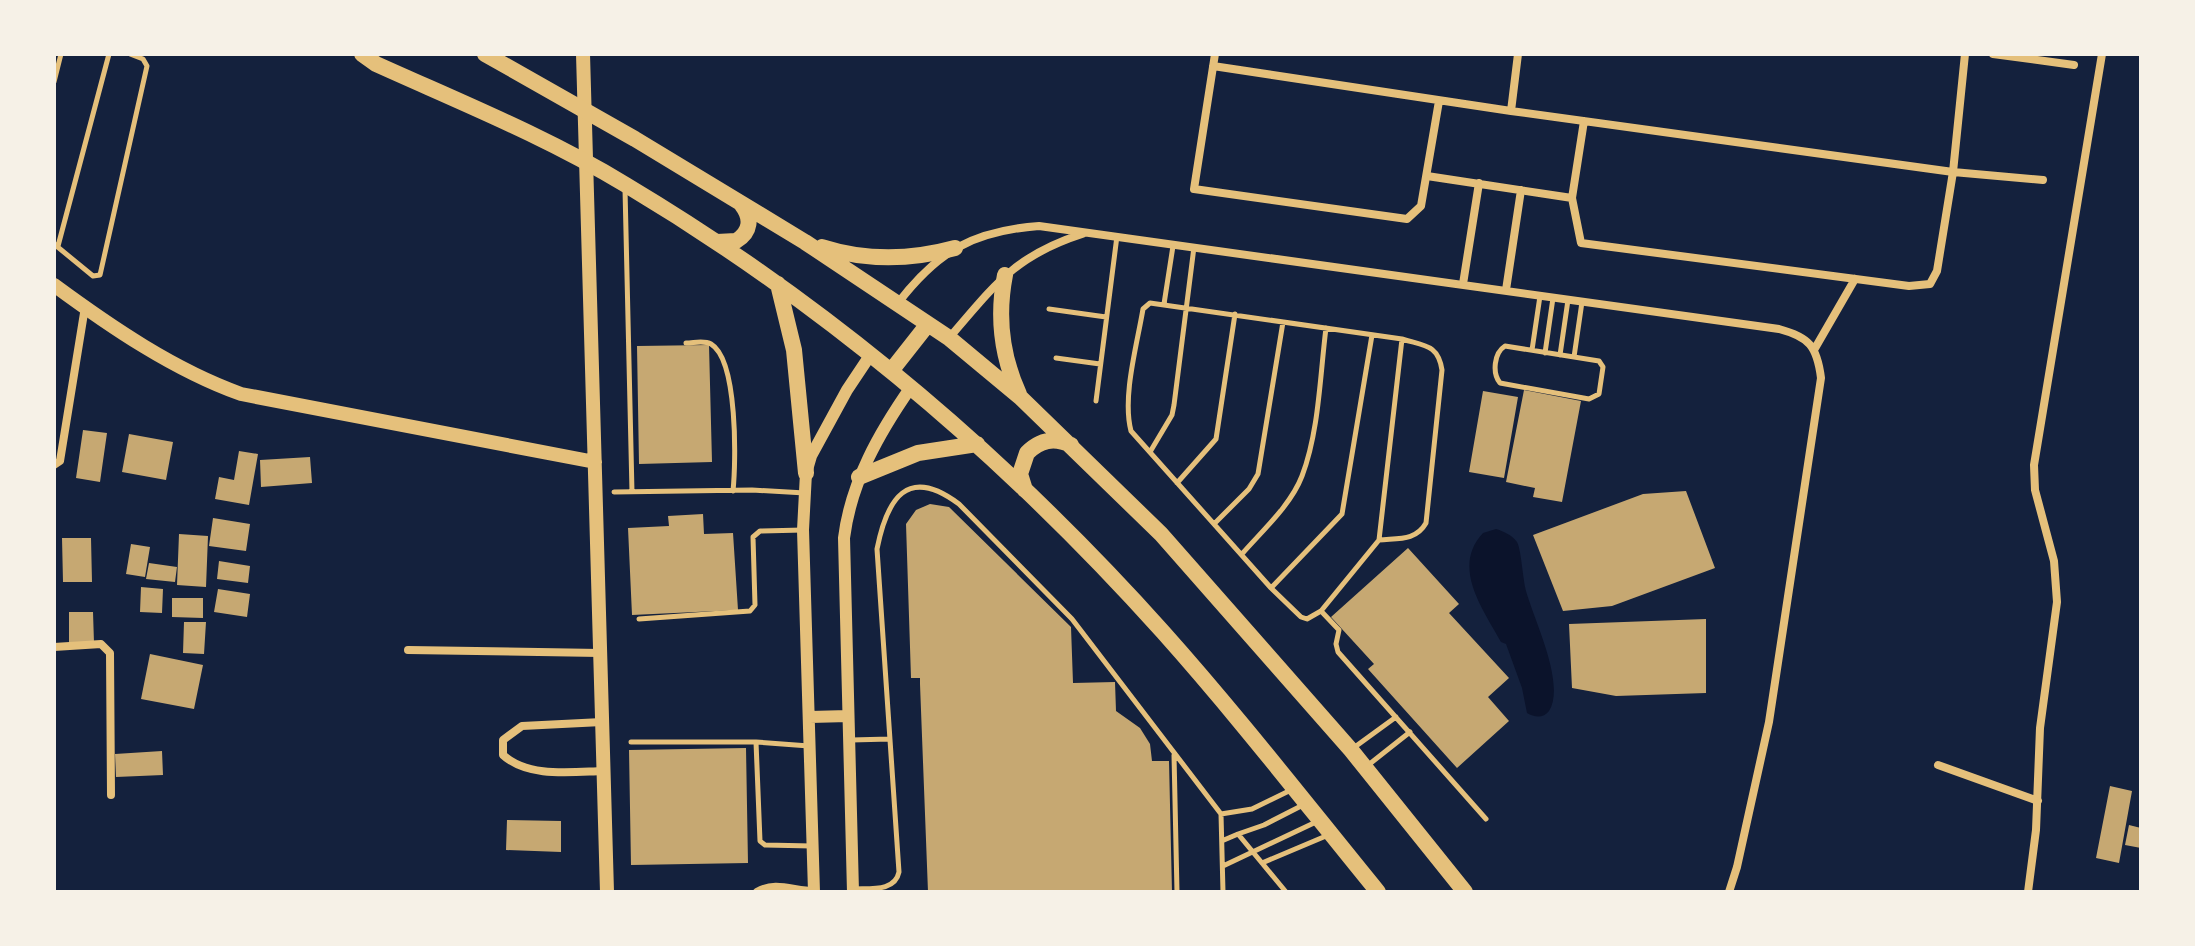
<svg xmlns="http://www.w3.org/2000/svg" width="2195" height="946" viewBox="0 0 2195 946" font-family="Figtree,sans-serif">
	<rect width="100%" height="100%" fill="#14213d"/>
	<!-- water -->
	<path fill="#0b132b" d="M1496,529C1503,531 1512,535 1517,542C1521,548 1523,580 1526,591C1534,620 1566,684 1549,711C1543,719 1534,717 1527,713L1522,688L1506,644L1501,642C1483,609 1451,567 1483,533Z"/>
	<!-- building -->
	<path fill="#c6a872" d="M709,345L712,462L639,464L637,346Z
		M1524,390L1581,401L1562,502L1533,497L1535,488L1506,482Z
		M1483,391L1518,397L1504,478L1469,472Z
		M83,430L107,433L100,482L76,478Z
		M129,434L173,442L166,480L122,472Z
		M239,451L258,454L249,505L215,499L219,477L234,480Z
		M310,457L312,483L261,487L260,460Z
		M1686,491L1715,568L1612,606L1563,611L1533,535L1643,494Z
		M930,504L949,507L1071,627L1073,683L1115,682L1116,711L1140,728L1150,744L1152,761H1169L1172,892H928L920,684V678H911L906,524L916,510Z
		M703,514L704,534L733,533L738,610L632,615L628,528L669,526L668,516Z
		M213,518L250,524L246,551L209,546Z
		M179,534L208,536L206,587L177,585Z
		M62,538H91L92,582H63Z
		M131,544L150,547L145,577L126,574Z
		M1408,548L1459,604L1449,613L1509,678L1488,697L1509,721L1457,768L1368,669L1374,664L1331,617Z
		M219,561L250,566L248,583L217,579Z
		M149,563L177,567L175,582L146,579Z
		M141,587L163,589L162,613L140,612Z
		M218,589L250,594L247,617L214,612Z
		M172,598H203V618L172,617Z
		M69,612H93L94,643L69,644Z
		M1706,619V693L1616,696L1572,688L1569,624Z
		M184,622H206L204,654L183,653Z
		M150,654L203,665L194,709L141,699Z
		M746,748L748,863L631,865L629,750Z
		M162,751L163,775L116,777L115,754Z
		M2110,786L2132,791L2119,863L2096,858Z
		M507,820L561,821V852L506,850Z
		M2129,825L2141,828V848L2125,845Z"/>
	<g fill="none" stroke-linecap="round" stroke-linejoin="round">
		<!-- service -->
		<path stroke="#e5c07b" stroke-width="5" d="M54,82L61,54
			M625,189L632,492
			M54,244L93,276L100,275L147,66L143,59L130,54
			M58,246L109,54
			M1150,303L1402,339C1424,346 1438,344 1442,370L1426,523C1416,541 1398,538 1379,540L1321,611L1307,619L1301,617L1271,588L1131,431C1122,397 1137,345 1143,309Z
			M1164,304L1173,246
			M1049,309L1106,317
			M686,343C694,343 704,340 711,344C738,360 736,462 733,491
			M1505,346L1599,361L1603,367L1599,394L1589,399L1500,383C1492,373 1494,353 1505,346Z
			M1532,350L1540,296
			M1545,353L1553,298
			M1560,355L1568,300
			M1574,357L1582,302
			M1056,358L1100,364
			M1096,401L1117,236
			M1150,452L1172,415L1174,405L1194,247
			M1177,483L1216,439L1235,314
			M614,492L752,490L805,493
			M1214,524L1249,489L1258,474L1283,322
			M1379,540L1402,339
			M1242,554C1262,531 1291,505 1302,476C1319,432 1320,375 1326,328
			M1271,588L1342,514L1372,335
			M1321,611L1339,630L1336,644L1338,652L1486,819
			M639,619L750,611L755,605L753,537L760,531L803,530
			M851,740L890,739
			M631,742H756
			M809,746L756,742L760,841L765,845L812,846
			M1352,749L1396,717
			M1174,755L1177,892
			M1367,766L1410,732
			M1221,814L1252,809L1291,790
			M1238,834L1264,825L1305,804
			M1224,840L1238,834L1286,892
			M1262,863L1326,836
			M1223,866L1316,822
			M853,889C870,888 895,892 899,872L877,549C887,499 907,465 959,504L1072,619L1221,814L1223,892"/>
		<!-- minor -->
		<path stroke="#e5c07b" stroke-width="8" d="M1215,54L1194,189L1407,219L1421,206L1439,101
			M1993,54L2074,65
			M1213,66L1511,111L1953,172L2043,180
			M1511,111L1518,54
			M1584,121L1572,198L1581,243L1909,286L1930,284L1937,271L1953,172L1965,54
			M1427,176L1572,198
			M1463,284L1479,183
			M1506,290L1521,190
			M898,303C938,251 973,231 1039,226L1779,329C1809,337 1817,346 1821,378L1769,722L1737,867L1729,892
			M949,338C994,286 1014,256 1082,234
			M1814,350L1855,279
			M54,465L60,461L85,307
			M54,647L101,644L110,653L111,795
			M408,650L600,653
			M602,722L522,726L503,740V755C528,778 571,772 603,771
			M1938,765L2038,801
			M757,892C775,881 794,891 814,891
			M2028,892L2036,830L2040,728L2057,602L2054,561L2035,490L2034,465L2102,54"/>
		<!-- tertiary -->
		<path stroke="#e5c07b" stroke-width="12" d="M810,717L848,716
			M814,892L803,530L806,473L811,456L847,390L871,354
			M853,892L844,538C851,482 879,433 911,387"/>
		<!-- secondary -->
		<path stroke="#e5c07b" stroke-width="14" d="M583,54L607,892
			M54,285C111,327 174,370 241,394L595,462"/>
		<!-- primary -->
		<path stroke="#e5c07b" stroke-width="16" d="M362,54L376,64C460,102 547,137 626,185C827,305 1007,458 1163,632C1238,716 1307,805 1378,892
			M485,54L635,139L805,242L949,338L1020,397L1161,534L1351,750L1465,892
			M717,242L736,241C751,232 752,218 742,205
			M822,247C866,261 911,260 955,248
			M1005,275C997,316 1001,355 1019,394
			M778,284L794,350L806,473
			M891,371L928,324
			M859,477L918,453L977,444
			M1025,490L1020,474L1027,453C1040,440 1054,437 1071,445"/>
	</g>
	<!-- border -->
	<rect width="2195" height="946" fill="none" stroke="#f6f1e7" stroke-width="112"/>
</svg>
